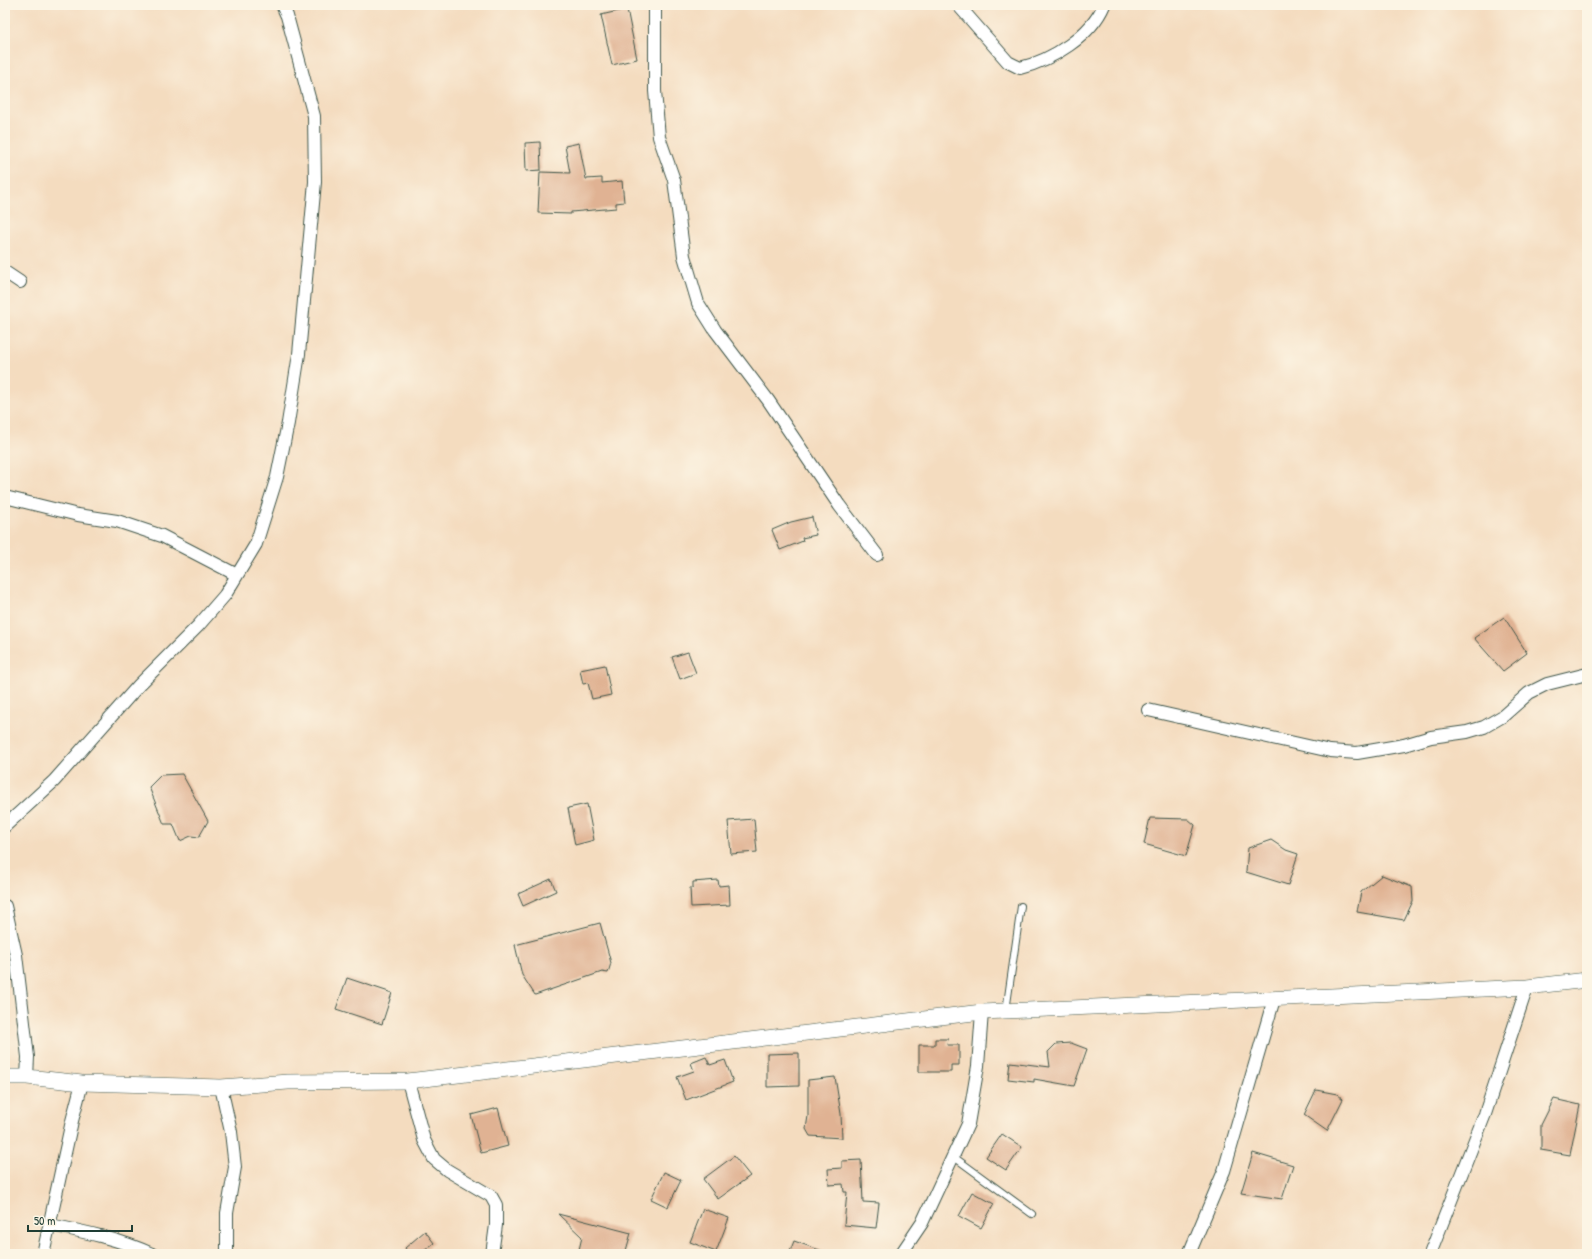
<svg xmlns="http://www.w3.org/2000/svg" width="1592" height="1259" viewBox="0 0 1592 1259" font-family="'Patrick Hand',sans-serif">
	<rect width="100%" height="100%" fill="#fcf5e5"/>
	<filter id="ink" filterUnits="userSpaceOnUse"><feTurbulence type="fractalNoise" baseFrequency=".025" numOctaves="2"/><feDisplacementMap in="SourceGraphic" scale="8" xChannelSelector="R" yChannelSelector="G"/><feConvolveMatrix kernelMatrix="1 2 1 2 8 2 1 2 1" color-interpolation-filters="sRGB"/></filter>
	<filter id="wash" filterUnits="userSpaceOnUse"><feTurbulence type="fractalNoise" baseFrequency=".012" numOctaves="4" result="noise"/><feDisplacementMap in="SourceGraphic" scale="16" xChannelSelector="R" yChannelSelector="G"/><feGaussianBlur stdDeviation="0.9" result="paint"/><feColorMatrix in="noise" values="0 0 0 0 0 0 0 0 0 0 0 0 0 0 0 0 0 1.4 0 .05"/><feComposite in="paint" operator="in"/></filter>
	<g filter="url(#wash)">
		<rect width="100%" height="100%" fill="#f4dcbf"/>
		<g id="blocks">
			<!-- building -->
			<path fill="#e0b293" d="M627,9L637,59L612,65L601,15Z
				M540,142L541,170L526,171L525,143Z
				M579,143L586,179L602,178V183L622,181L624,202L616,203V208L571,212V214L538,213L540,172L570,173L565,146Z
				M812,517L816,535L802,538L803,541L780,550L772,530L791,522Z
				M1504,617L1527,653L1503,671L1474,638Z
				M688,652L696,673L680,679L672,657Z
				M605,665L611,695L592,699L588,683L583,684L580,670Z
				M182,774L208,821L199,837L191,836L180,841L173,824H164L149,787L161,775Z
				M587,804L594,840L575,845L568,808Z
				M1150,818L1188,819L1195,825L1186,856L1144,844Z
				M754,819L757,852L731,854L728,821Z
				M1271,840L1286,850L1298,854L1288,885L1246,872L1248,848Z
				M1382,875L1412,887L1413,901L1404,920L1357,912L1361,892Z
				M551,879L556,891L523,906L518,894Z
				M718,880L719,886L729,885L730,905L691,907L690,888H693V882Z
				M600,923L611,963L608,973L602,972L535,995L522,975L515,945Z
				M347,978L392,993L382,1024L336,1009Z
				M935,1039H948L947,1045H959V1065H951V1072H919V1045H935Z
				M1071,1043L1087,1049L1074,1086L1034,1079V1082L1008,1079L1010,1062L1050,1067L1048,1052L1056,1044Z
				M799,1053V1086L767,1087V1054Z
				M706,1057L710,1065L725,1060L733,1082L686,1100L677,1077L694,1071L691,1063Z
				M835,1077L841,1114L842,1138L810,1136L806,1129L808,1116V1080Z
				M1316,1090L1337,1094L1343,1099L1327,1131L1304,1115Z
				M1554,1099L1580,1105L1570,1155L1541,1150V1125Z
				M498,1108L508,1146L481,1153L471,1115Z
				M1002,1134L1022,1147L1006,1170L986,1157Z
				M1253,1153L1293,1165L1282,1199L1241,1193Z
				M734,1156L750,1176L718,1199L703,1179Z
				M861,1160L863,1202L879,1203L876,1228L844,1225L847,1192H844L843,1184L829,1185L828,1169L842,1168V1161Z
				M664,1172L681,1180L668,1207L651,1199Z
				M972,1192L994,1204L981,1228L959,1216Z
				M703,1209L729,1218L716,1252L690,1242Z
				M558,1214L631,1233L625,1254H578L582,1237Z
				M425,1231L434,1243L420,1254H409L405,1248Z
				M794,1241L825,1252V1254H789Z"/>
		</g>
	</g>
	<g filter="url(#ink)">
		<use href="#blocks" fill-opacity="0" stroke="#3f5549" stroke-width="1"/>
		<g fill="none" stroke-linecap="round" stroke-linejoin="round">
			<defs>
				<path id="service" d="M1006,1011L1021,906
					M954,1157L1032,1214"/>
				<path id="minor" d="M655,5V91L659,137L674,180L684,256L698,303L715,330L768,400L839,505L877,555
					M958,5L1008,62L1020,68C1052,60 1091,36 1104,5
					M5,272L20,282
					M5,497L78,515L117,521L162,536L237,575
					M1148,710L1330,751L1357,753L1404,745L1431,737L1467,732L1484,727L1503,716L1529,693L1547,684L1587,674
					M5,826L54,781L139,685L198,626L225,595L256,544L277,477L288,423L299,354L315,182L314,116L287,16L282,5
					M5,906L16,955L28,1057L27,1077
					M408,1081L424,1140L434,1159L447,1170L491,1196L496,1205V1225L492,1254
					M221,1087L231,1132L235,1167L227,1213V1254
					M50,1225C86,1232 119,1239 152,1254
					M43,1254L72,1121L82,1083
					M901,1254L922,1223L968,1124L978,1066L982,1012
					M1189,1254L1224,1171L1274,999
					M1430,1254L1485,1114L1527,987"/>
				<path id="tertiary" d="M5,1077H27L82,1083L221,1087L288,1082L408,1081L982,1012L1527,987L1587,980"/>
			</defs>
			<!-- service casing -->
			<use href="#service" stroke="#3f5549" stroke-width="8"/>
			<!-- minor casing -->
			<use href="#minor" stroke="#3f5549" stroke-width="14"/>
			<!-- tertiary casing -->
			<use href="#tertiary" stroke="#3f5549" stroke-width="16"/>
			<!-- service -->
			<use href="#service" stroke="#fff" stroke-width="6"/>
			<!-- minor -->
			<use href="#minor" stroke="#fff" stroke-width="12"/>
			<!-- tertiary -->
			<use href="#tertiary" stroke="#fff" stroke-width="15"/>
		</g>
	</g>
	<!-- margin -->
	<rect width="1592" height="1259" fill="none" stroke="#fcf5e5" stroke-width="20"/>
	<!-- scale -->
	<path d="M28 1225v6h104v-6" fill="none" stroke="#1f3d34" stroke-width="2"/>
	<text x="34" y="1225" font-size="12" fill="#1f3d34" stroke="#fcf5e5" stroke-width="3" paint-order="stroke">50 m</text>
</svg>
